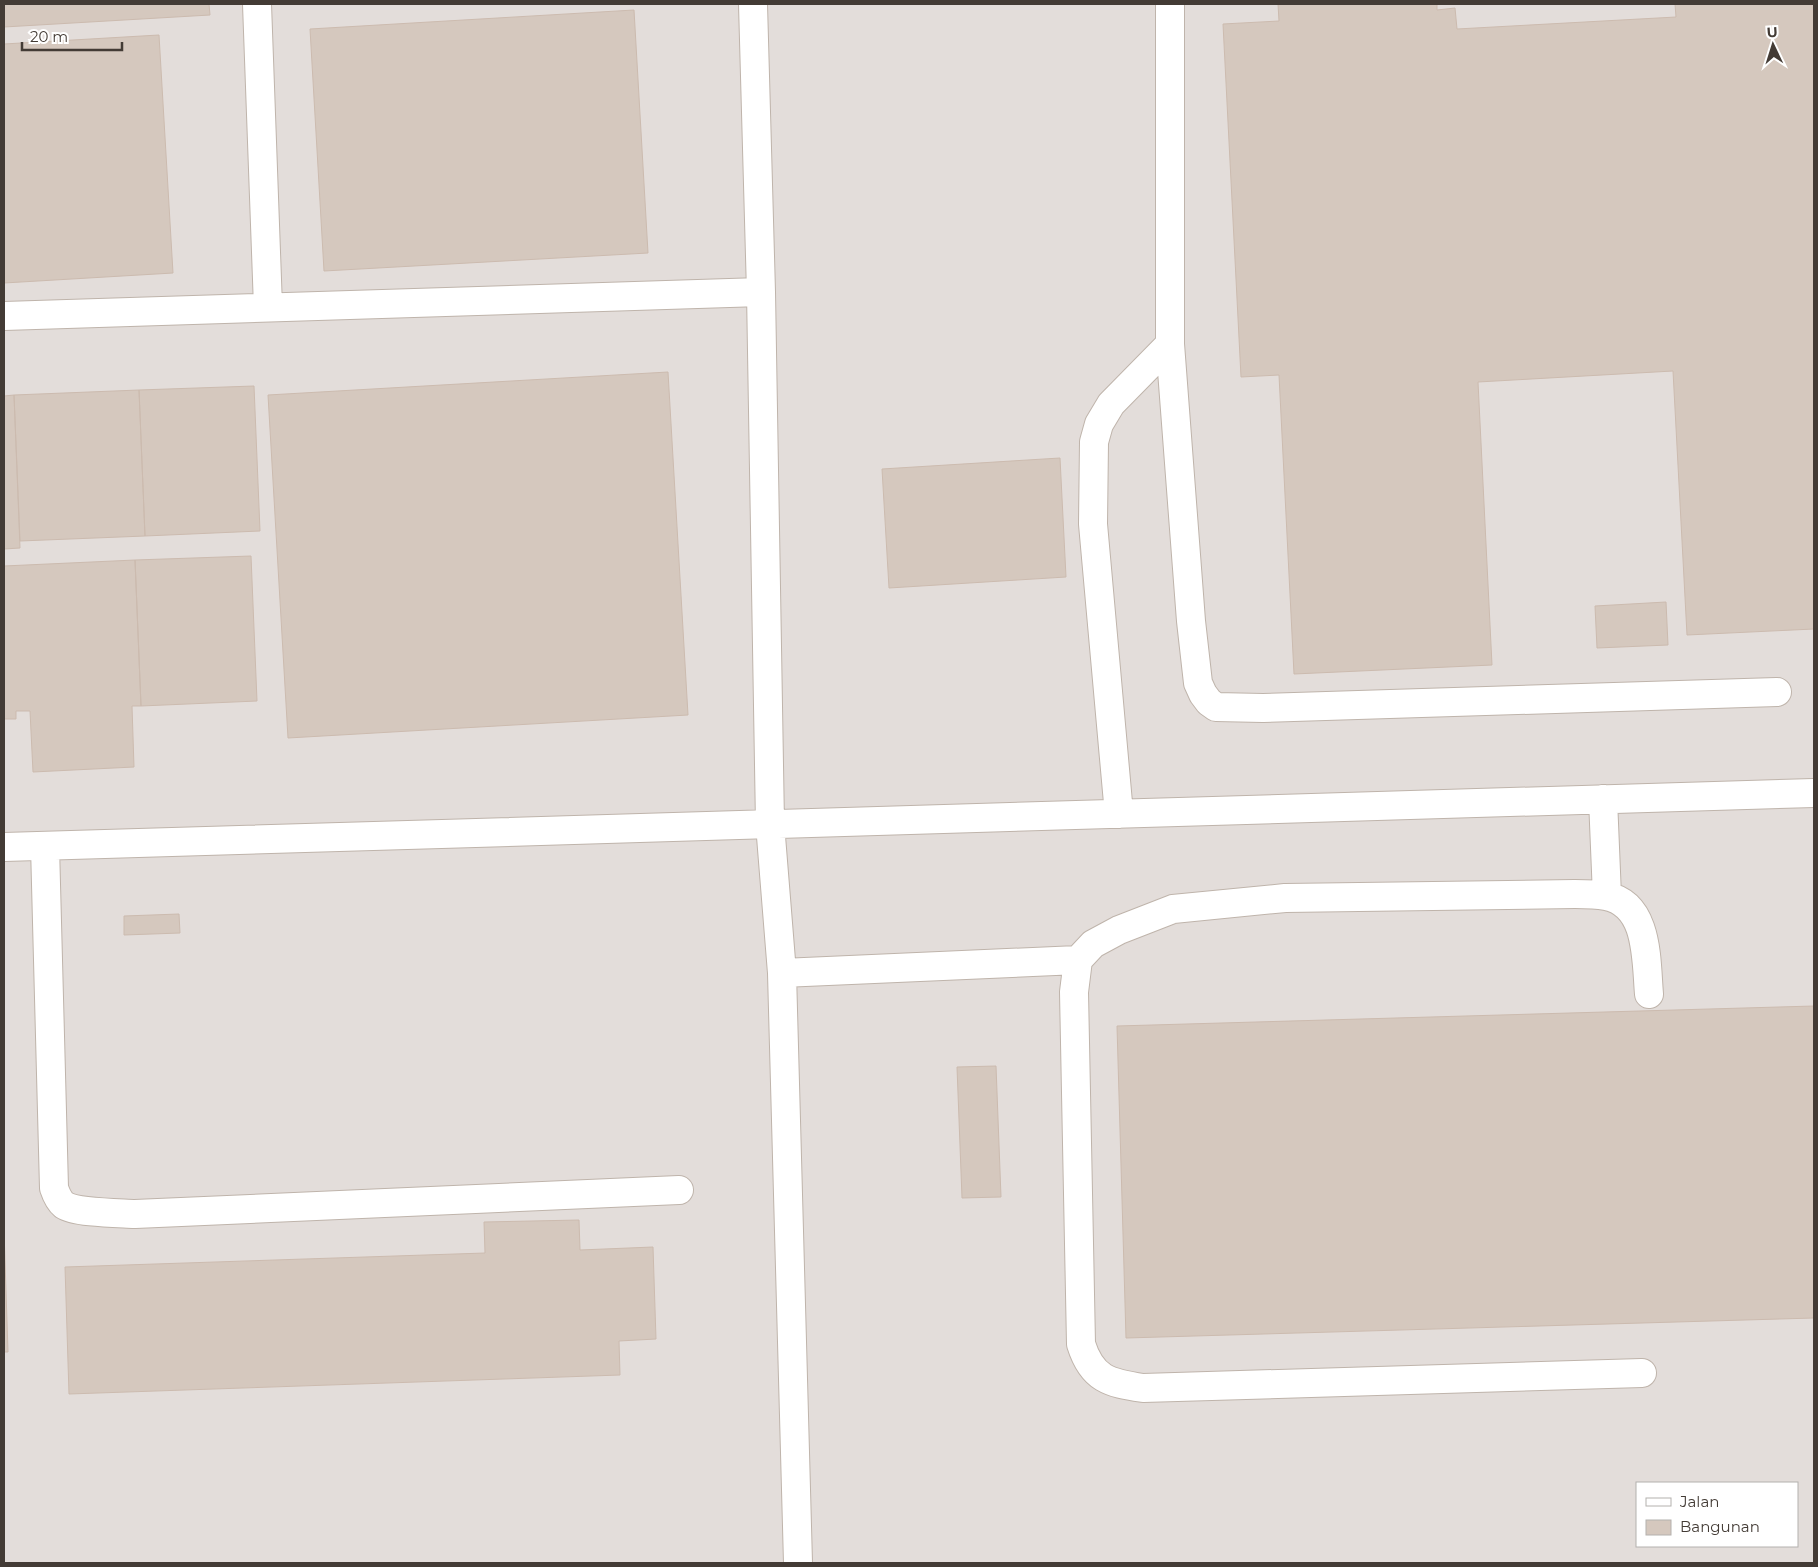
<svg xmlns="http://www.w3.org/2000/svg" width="1818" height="1567" viewBox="0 0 1818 1567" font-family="Montserrat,sans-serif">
	<rect width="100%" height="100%" fill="#f1ebe5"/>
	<!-- industrial -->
	<path fill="#e3ddda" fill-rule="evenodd" d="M4,4H1814V1563H4ZM1637,1483H1797V1546H1637Z"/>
	<!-- building -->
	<path fill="#d5c8be" stroke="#ccbbaf" d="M4,4H209L210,15L4,27Z
		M1278,4H1437V10L1455,8L1457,29L1676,17L1675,4H1814V629L1687,635L1673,371L1478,382L1492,665L1294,674L1279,375L1241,377L1223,24L1279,21Z
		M634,10L648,253L324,271L310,29Z
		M159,35L173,273L4,283V44Z
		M668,372L688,715L288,738L268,395Z
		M254,386L260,531L145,536L139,390Z
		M139,390L145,536L20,541L14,395Z
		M14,395L20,548L4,549V396Z
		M1060,458L1066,577L889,588L882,469Z
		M251,556L257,701L141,706L135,560Z
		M135,560L141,706H132L134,767L33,772L30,711H16V719H4V566Z
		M1666,602L1668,645L1597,648L1595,606Z
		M179,914L180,933L124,935V916Z
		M1814,1006V1318L1126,1338L1117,1026Z
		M996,1066L1001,1197L962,1198L957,1067Z
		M579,1220L580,1250L653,1247L656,1339L619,1341L620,1375L69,1394L65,1267L485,1253L484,1222Z
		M4,1230L8,1352H4Z"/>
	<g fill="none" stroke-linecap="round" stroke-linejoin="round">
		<defs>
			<path id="minor" d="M257,4L268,307
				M753,4L761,292L770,824L782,973L798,1563
				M1170,4V344L1191,621L1198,683L1203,694L1209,702L1216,707L1263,708L1777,692
				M4,316L761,292
				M1603,799L1607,896
				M1119,814L1093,524L1094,442L1099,424L1111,404L1170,344
				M45,846L54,1188C56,1194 59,1201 64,1205C76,1213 119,1213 135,1214L679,1190
				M4,847L1814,793
				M782,973L1078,960
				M1642,1373L1143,1388C1109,1383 1092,1379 1081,1344L1074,992L1078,960L1093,944L1119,930L1173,909L1285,898L1575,894C1585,894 1596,894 1606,896C1649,904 1646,960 1649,994"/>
		</defs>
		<!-- minor casing -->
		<use href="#minor" stroke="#bfb4ab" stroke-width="30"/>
		<!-- minor -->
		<use href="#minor" stroke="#fff" stroke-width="28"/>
	</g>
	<!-- border -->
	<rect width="1818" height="1567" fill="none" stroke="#433b35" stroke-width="10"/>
	<!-- legend -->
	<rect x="1636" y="1482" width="162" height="65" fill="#ffffff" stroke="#b4b1ae"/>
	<rect x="1646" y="1498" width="25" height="8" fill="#ffffff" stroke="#b4b1ae"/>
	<text x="1680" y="1507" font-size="15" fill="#433b35">Jalan</text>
	<rect x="1646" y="1520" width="25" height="15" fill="#d5c8be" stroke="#b4b1ae"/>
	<text x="1680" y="1532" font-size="15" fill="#433b35">Bangunan</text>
	<!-- north arrow -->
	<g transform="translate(1773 45) rotate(356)" stroke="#ffffff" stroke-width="4" paint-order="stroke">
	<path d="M0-4L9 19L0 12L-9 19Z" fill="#433b35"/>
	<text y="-8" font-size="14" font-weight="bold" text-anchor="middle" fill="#433b35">U</text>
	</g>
	<!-- scale -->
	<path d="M22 42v8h100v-8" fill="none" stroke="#433b35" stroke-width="2.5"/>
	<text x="30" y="42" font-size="15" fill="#433b35" stroke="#ffffff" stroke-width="4" paint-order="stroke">20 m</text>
</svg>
